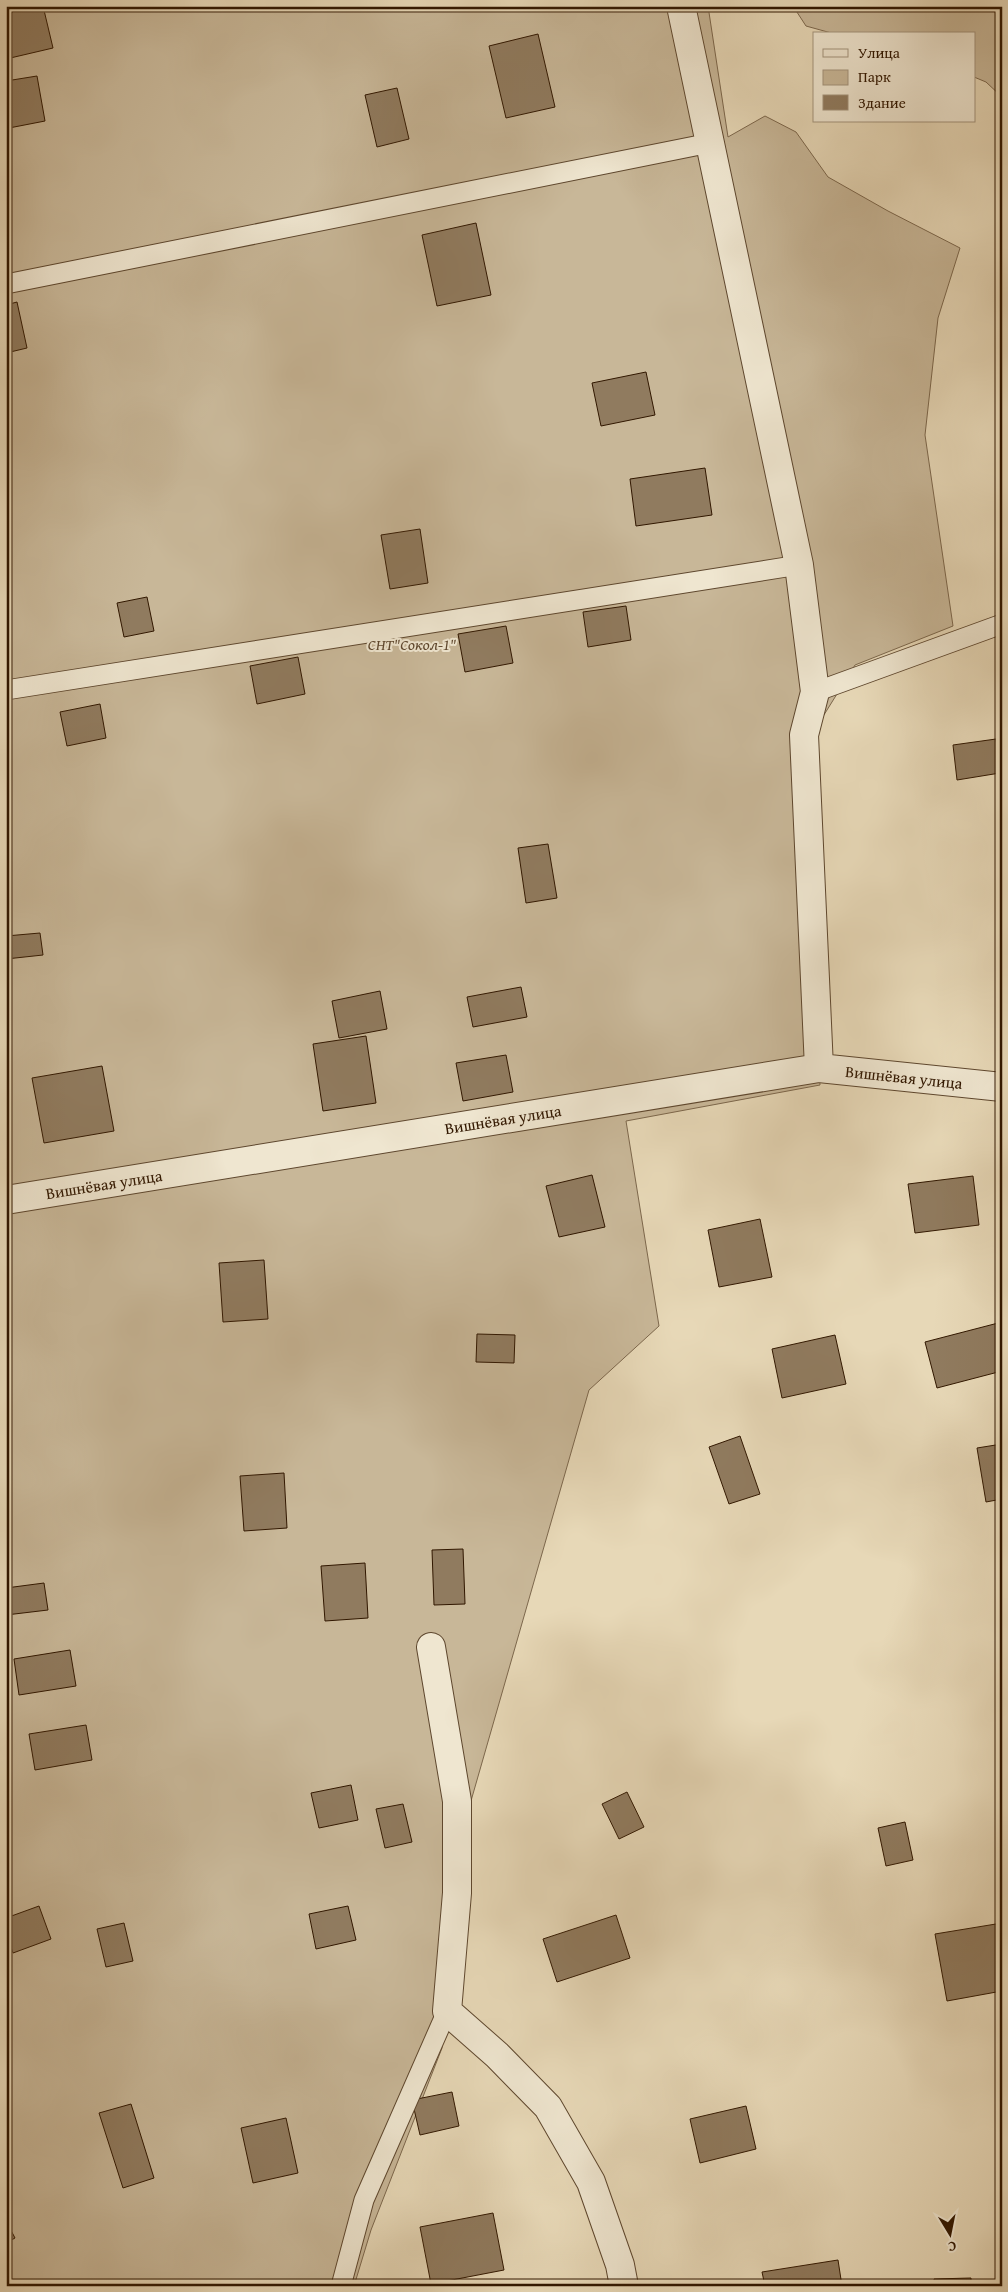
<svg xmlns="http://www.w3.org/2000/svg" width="1008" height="2292" viewBox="0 0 1008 2292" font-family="'Gentium Book Plus',serif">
	<rect width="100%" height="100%" fill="#e7d8b7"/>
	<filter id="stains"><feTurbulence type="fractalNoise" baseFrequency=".004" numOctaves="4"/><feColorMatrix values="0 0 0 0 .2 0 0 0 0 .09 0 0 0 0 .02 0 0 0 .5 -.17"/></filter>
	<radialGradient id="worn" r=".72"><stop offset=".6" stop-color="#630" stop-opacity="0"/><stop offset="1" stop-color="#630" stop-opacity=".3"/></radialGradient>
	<!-- green -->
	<path fill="#c8b798" stroke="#7c674c" d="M6,6H708L728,137L765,116L796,132L828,177L888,211L960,248L938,318L925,435L953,626L855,665L804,747L820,1085L626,1121L659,1326L589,1390L448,1881L442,2048L371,2230L354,2286H6Z
		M793,6H1002V97L986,82L974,77V34H835L806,26Z"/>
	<!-- building -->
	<path fill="#907b5f" stroke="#311700" d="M6,6H43L53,48L6,59Z
		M538,34L555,107L506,118L489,46Z
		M37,76L45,121L9,128L6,113V81Z
		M397,88L409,139L377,147L365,95Z
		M476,223L491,295L437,306L422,235Z
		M17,302L27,348L6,353V305Z
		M646,372L655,415L601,426L592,383Z
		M705,468L712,515L636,526L630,479Z
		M420,529L428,583L390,589L381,535Z
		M147,597L154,631L124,637L117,603Z
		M626,606L631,640L588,647L583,612Z
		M506,626L513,663L465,672L458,634Z
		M298,657L305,694L257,704L250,666Z
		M100,704L106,738L67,746L60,712Z
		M996,739L1000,773L957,780L953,745Z
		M548,844L557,898L526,903L518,848Z
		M40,933L43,955L6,959V936Z
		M521,987L527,1017L473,1027L467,997Z
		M380,991L387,1029L339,1038L332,1001Z
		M366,1036L376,1103L323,1111L313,1044Z
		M506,1055L513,1092L463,1101L456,1063Z
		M102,1066L114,1131L44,1143L32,1078Z
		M592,1175L605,1227L559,1237L546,1186Z
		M973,1176L979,1225L915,1233L908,1184Z
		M760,1219L772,1277L719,1287L708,1230Z
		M264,1260L268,1319L223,1322L219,1263Z
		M1002,1322V1371L937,1388L925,1342Z
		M477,1334L515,1335L514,1363L476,1362Z
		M835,1335L846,1384L782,1398L772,1349Z
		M740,1436L760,1494L729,1504L709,1447Z
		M1002,1444V1499L986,1502L977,1448Z
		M284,1473L287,1528L244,1531L240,1476Z
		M463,1549L465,1604L434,1605L432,1550Z
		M365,1563L368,1618L325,1621L321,1566Z
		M44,1583L48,1610L6,1615V1588Z
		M70,1650L76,1686L19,1695L14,1659Z
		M86,1725L92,1760L35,1770L29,1734Z
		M351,1785L358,1820L319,1828L311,1793Z
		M627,1792L644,1827L619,1839L602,1804Z
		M403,1804L412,1842L385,1848L376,1809Z
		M905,1822L913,1860L886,1866L878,1828Z
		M39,1906L51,1939L13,1953L6,1933V1918Z
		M348,1906L356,1940L316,1949L309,1914Z
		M616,1915L630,1958L557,1982L543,1939Z
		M124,1923L133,1961L106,1967L97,1929Z
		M1002,1923V1991L947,2001L935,1934Z
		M452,2092L459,2126L420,2135L412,2100Z
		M131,2104L154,2178L123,2188L99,2113Z
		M746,2106L756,2149L700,2163L690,2119Z
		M286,2118L298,2173L253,2183L241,2128Z
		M493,2213L504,2270L431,2284L420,2227Z
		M6,2221L15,2238L6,2243Z
		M838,2260L842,2286H765L762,2272Z
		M971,2278V2286H935L934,2279Z"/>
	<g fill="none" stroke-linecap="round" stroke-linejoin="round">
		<defs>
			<path id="service" d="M6,284L710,143
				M6,690L799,565
				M815,692L1002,624
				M341,2286L364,2200L447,2011"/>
			<path id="minor" d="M681,6L799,565L815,692L804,735L819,1068
				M6,1200L819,1068L1002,1087
				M431,1647L457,1801V1893L447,2011L497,2055L548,2107L591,2182L620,2265L624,2286"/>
		</defs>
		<!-- service casing -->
		<use href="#service" stroke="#5e472e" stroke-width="21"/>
		<!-- minor casing -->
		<use href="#minor" stroke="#5e472e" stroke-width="30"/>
		<!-- service -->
		<use href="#service" stroke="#efe6d0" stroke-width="19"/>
		<!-- minor -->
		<use href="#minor" stroke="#efe6d0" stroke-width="28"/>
	</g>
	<g text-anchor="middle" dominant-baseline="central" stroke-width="4" stroke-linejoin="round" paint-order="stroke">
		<!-- park labels -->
		<g font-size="16" font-style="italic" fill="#5e472e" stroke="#efe6d0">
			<text x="412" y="644">СНТ"Сокол-1"</text>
		</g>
		<!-- street labels -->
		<g font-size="16" fill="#311700" stroke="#efe6d0">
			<text transform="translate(904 1077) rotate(6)">Вишнёвая улица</text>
			<text transform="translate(503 1119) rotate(-9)">Вишнёвая улица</text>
			<text transform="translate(104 1184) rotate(-9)">Вишнёвая улица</text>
		</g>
	</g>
	<!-- margin -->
	<rect width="1008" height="2292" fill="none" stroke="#e7d8b7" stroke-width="25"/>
	<rect x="8" y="8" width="993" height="2277" fill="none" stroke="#311700" stroke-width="2.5"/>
	<rect x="12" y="12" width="983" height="2267" fill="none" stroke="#311700"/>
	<!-- legend -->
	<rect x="813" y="32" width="162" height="90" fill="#efe6d0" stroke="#a3937d"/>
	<rect x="823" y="49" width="25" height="8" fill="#efe6d0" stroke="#a3937d"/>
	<text x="858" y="58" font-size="15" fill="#311700">Улица</text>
	<rect x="823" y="70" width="25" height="15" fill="#c8b798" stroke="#a3937d"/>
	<text x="858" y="82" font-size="15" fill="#311700">Парк</text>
	<rect x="823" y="95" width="25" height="15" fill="#907b5f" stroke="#a3937d"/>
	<text x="858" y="108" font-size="15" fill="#311700">Здание</text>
	<!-- north arrow -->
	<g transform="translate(950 2234) rotate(170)" stroke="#efe6d0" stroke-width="4" paint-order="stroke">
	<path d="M0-4L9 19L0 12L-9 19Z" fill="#311700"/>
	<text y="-8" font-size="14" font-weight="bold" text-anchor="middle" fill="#311700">С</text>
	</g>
	<rect width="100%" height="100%" filter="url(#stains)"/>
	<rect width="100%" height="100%" fill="url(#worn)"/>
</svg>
